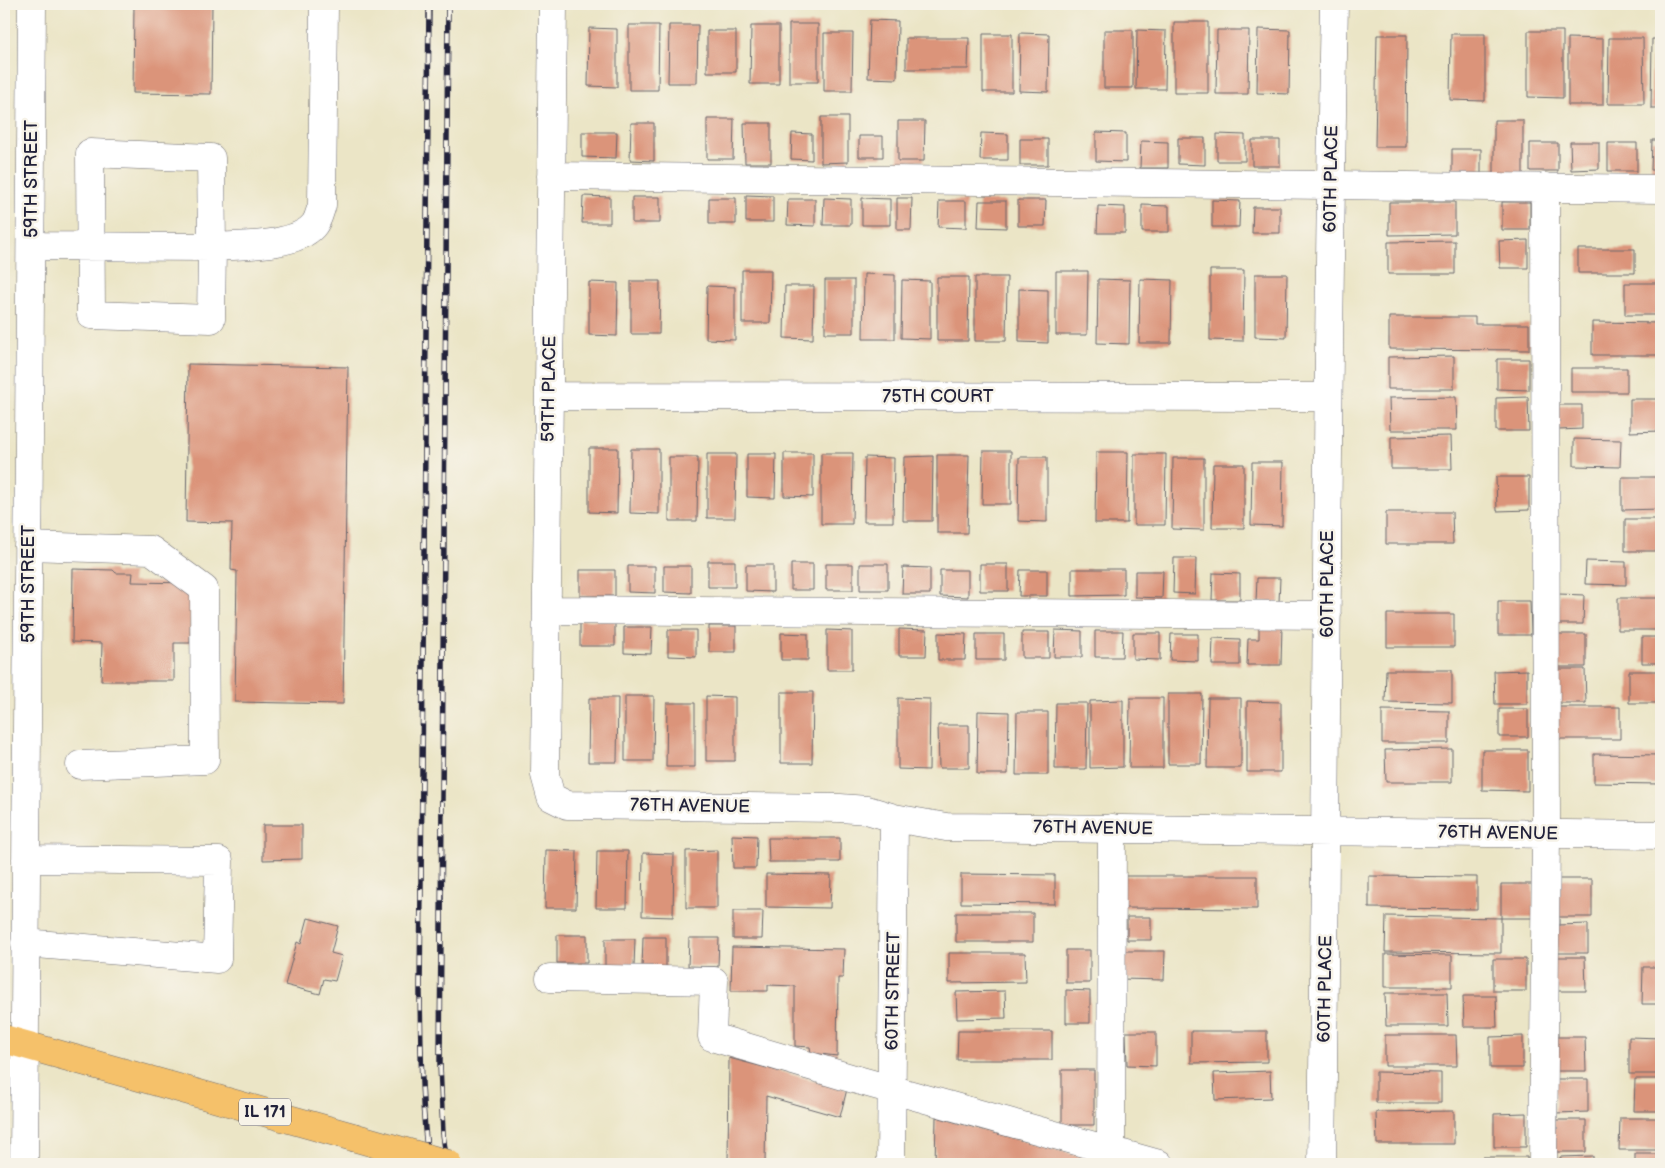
<svg xmlns="http://www.w3.org/2000/svg" width="1665" height="1168" viewBox="0 0 1665 1168" font-family="'Balsamiq Sans',sans-serif">
	<rect width="100%" height="100%" fill="#f7f3e8"/>
	<filter id="ink" filterUnits="userSpaceOnUse"><feTurbulence type="fractalNoise" baseFrequency=".02" numOctaves="2"/><feDisplacementMap in="SourceGraphic" scale="10" xChannelSelector="R" yChannelSelector="G"/><feConvolveMatrix kernelMatrix="1 2 1 2 8 2 1 2 1" color-interpolation-filters="sRGB"/></filter>
	<filter id="wash" filterUnits="userSpaceOnUse"><feTurbulence type="fractalNoise" baseFrequency=".0096" numOctaves="4" result="noise"/><feDisplacementMap in="SourceGraphic" scale="20" xChannelSelector="R" yChannelSelector="G"/><feGaussianBlur stdDeviation="1.12" result="paint"/><feColorMatrix in="noise" values="0 0 0 0 0 0 0 0 0 0 0 0 0 0 0 0 0 1.4 0 .05"/><feComposite in="paint" operator="in"/></filter>
	<g filter="url(#wash)">
		<rect width="100%" height="100%" fill="#ebe5c6"/>
		<g id="blocks">
			<!-- building -->
			<path fill="#db947a" d="M134,4H212L211,94L133,93Z
				M870,20L898,21L897,79L868,78Z
				M1174,22H1208V93H1174Z
				M789,24H818V82H789Z
				M629,25H659L658,90H629Z
				M669,25H698L697,83H668Z
				M751,26H779V84H750Z
				M589,28L617,29V87L588,86Z
				M1258,29L1290,30L1289,94L1257,93Z
				M1104,30H1133V88H1104Z
				M1137,30L1166,31L1165,89H1136Z
				M1217,30H1249L1248,94H1216Z
				M707,31H736V72H707Z
				M1528,31H1563V98L1528,97Z
				M824,33H853L852,91H824Z
				M1020,33L1049,34L1048,92L1019,91Z
				M983,34H1012V92H983Z
				M1451,34H1485V101L1450,100Z
				M1377,35H1407L1406,147H1375Z
				M906,38H969L968,69H906Z
				M1568,38L1603,39V105H1568Z
				M1609,38H1643L1644,104H1608Z
				M1652,39H1661V108H1651Z
				M821,117H848V162L821,163Z
				M707,119H734L733,159H707Z
				M1494,120H1523V174H1494Z
				M898,121H925L924,161H898Z
				M631,123H654V161L630,160Z
				M744,123H771V163H745Z
				M582,132H617L616,158L582,157Z
				M1096,132L1126,133V162L1096,161Z
				M792,133L812,134V160L791,159Z
				M981,133L1008,134V160H980Z
				M1217,134L1245,135V161H1217Z
				M859,136H883V157H859Z
				M1178,138H1205V165L1178,164Z
				M1020,139H1048V165H1020Z
				M1252,140H1280V166H1252Z
				M1652,140H1661V170H1651Z
				M1141,141L1168,142V168H1140Z
				M1570,142H1599V169L1571,170Z
				M1530,143H1558V171H1530Z
				M1608,143H1637V171H1608Z
				M1452,149H1481V177H1452Z
				M746,195L773,196V222H746Z
				M583,196L610,197V223H582Z
				M632,197H660V223H632Z
				M709,198H736V224H709Z
				M824,198L851,199V225H823Z
				M862,198L890,199V225H862Z
				M897,198H912L911,230H897Z
				M788,199H815V226L787,225Z
				M1018,200H1046L1045,226H1018Z
				M1212,200L1240,201L1239,227H1212Z
				M939,201H966V228L938,227Z
				M979,201H1006V228L978,227Z
				M1389,202H1455V234L1389,235Z
				M1502,202H1530V230H1502Z
				M1142,205L1169,206V232H1142Z
				M1098,206L1125,207V233H1097Z
				M1253,207H1280V233H1252Z
				M1528,240V268H1500L1499,241Z
				M1455,241V274H1388V242Z
				M1578,249H1635V273H1578Z
				M742,270H771L770,323H742Z
				M1210,270H1244L1243,341L1210,340Z
				M1056,271H1088L1087,335H1056Z
				M864,274L895,275V339H863Z
				M1255,274H1287L1286,338L1255,337Z
				M937,277H969L968,341H937Z
				M975,277H1007L1006,341H975Z
				M1098,279L1130,280L1129,344L1097,343Z
				M1140,279L1172,280L1171,343H1139Z
				M825,280H854V333H825Z
				M902,280L930,281V339L901,338Z
				M631,281H660L659,334H631Z
				M589,282L618,283L617,336L589,335Z
				M1625,283H1661V315H1625Z
				M707,286L735,287V340L706,339Z
				M785,286H814L813,339L784,338Z
				M1019,289L1048,290V343L1019,342Z
				M1389,317H1475V324H1529V350L1389,349Z
				M1592,322L1661,323V355H1592Z
				M1454,356V389H1388V357Z
				M1497,359H1529V390L1497,389Z
				M188,364L348,367L343,704L235,702L237,571L231,570L232,523L186,522Z
				M1571,368H1627V392H1571Z
				M1456,397L1457,430H1390L1389,398Z
				M1528,397L1529,431H1496V398Z
				M1630,399H1661V431L1630,432Z
				M1558,405H1582V429L1559,430Z
				M1451,436L1452,469H1391V437Z
				M1574,439L1621,440L1620,467L1574,466Z
				M589,448H618L617,513L589,512Z
				M631,449H659V514L630,513Z
				M983,451H1011V504H982Z
				M1096,452H1128L1127,523H1095Z
				M784,453H813V497L784,496Z
				M821,453H853L852,524H821Z
				M707,454H736L735,518H707Z
				M747,454H776L775,498L747,497Z
				M1134,454H1166L1165,525H1134Z
				M937,455H969L967,533H937Z
				M933,456L932,521H903L904,457Z
				M669,457H698L697,521H669Z
				M865,457L894,458L893,522H864Z
				M1019,457H1047V522L1018,521Z
				M1173,458H1204V530L1172,529Z
				M1252,462H1283L1282,526L1251,525Z
				M1213,464H1244V528H1212Z
				M1496,477H1529V510L1497,511Z
				M1622,477H1661V509L1622,510Z
				M1386,512H1452L1453,544H1386Z
				M1625,519H1661V551H1625Z
				M1174,558H1196L1195,594L1173,593Z
				M708,561H735V587H708Z
				M1586,561L1626,562V585L1585,584Z
				M791,564H813V590H791Z
				M826,564H853V590H826Z
				M860,564H888V590H860Z
				M980,564H1008V591H980Z
				M746,565H773V592L746,591Z
				M628,566H655V593L628,592Z
				M664,566H691V593L664,592Z
				M903,567L930,568V594H902Z
				M73,569L113,570L116,573H133L132,582L191,583L190,643H174V681H101L102,643L72,642Z
				M1072,569H1124V595L1072,596Z
				M580,570H615V596H580Z
				M940,570H968V597L940,596Z
				M1020,570H1047V596H1019Z
				M1135,571H1163L1162,598L1135,597Z
				M1213,573L1240,574V600H1212Z
				M1257,578H1280L1279,602H1256Z
				M1559,594L1584,595L1583,624H1558Z
				M1618,598H1661V630H1618Z
				M1498,601H1530L1531,635H1498Z
				M1387,614H1454V647H1387Z
				M580,620H615V646H580Z
				M709,626H736V652H709Z
				M1259,626H1282L1281,665H1247L1248,639H1259Z
				M624,627H652L651,654L624,653Z
				M899,629L927,630L926,656H899Z
				M668,630H696V657L668,656Z
				M827,630L852,631V670H827Z
				M1055,630L1082,631V657H1054Z
				M1095,631H1123L1122,657H1095Z
				M1022,632H1049V658H1022Z
				M781,633L808,634V660H781Z
				M938,633L966,634L965,660H938Z
				M1133,633H1160V660L1133,659Z
				M976,634H1004V660H976Z
				M1171,634H1198V661L1170,660Z
				M1553,634H1586V667H1554Z
				M1642,637H1661V663H1642Z
				M1213,638L1240,639V665H1212Z
				M1553,669H1585L1586,703H1553Z
				M1386,670H1452V703L1385,702Z
				M1527,670V704H1495L1494,671Z
				M1629,671H1661V703H1629Z
				M781,692H813L812,763H781Z
				M1168,694H1202L1201,764H1168Z
				M625,696H654L653,761H625Z
				M706,696L735,697V761H706Z
				M589,698H618L617,762H588Z
				M898,698L930,699L929,770L898,769Z
				M1130,698H1163V768H1129Z
				M1208,698H1241V768H1207Z
				M1123,700V767L1090,768V701Z
				M1247,701L1281,702V772H1247Z
				M667,703H695V767H666Z
				M1056,703H1087L1086,769H1055Z
				M1558,707H1620V739H1557Z
				M1499,709H1528V737H1499Z
				M1382,710L1449,711V743H1382Z
				M978,711L1009,712L1008,774H977Z
				M1017,712H1048V775H1016Z
				M938,725H969V768H939Z
				M1452,749V782H1386L1385,750Z
				M1482,750H1528V791L1482,790Z
				M1594,754L1661,755V784L1594,783Z
				M263,825H302V859L263,860Z
				M732,835L757,836L756,868H733Z
				M768,838H840V862H769Z
				M546,850L577,851L576,908H545Z
				M717,850V908H686V851Z
				M597,851H628L627,908H596Z
				M643,853L674,854L673,917L642,916Z
				M766,874L831,875L830,908L766,907Z
				M961,874L1055,875V904L961,903Z
				M1122,876H1257V909L1122,908Z
				M1369,876L1477,877V909L1369,908Z
				M1553,879H1592V917H1553Z
				M1501,884H1533L1534,918H1501Z
				M733,911H763L762,939H733Z
				M956,913H1033V942H956Z
				M1386,916L1501,918V953L1385,952Z
				M1127,917H1151V940H1127Z
				M308,918L338,926L331,953L342,956L335,981L324,979L320,994L285,985L297,942L301,944Z
				M1588,924V953H1557V925Z
				M557,935H587V963H557Z
				M643,937H666V969H642Z
				M689,938H719L718,967L688,966Z
				M605,939H635L634,967H605Z
				M732,947L844,949L843,978H838L837,1056L811,1053L810,1047L795,1046V986L768,985V991H731Z
				M1066,950H1090V983H1066Z
				M1122,951H1165L1164,980L1121,979Z
				M949,953H1025L1026,982L949,983Z
				M1385,954L1452,955V987H1385Z
				M1553,957H1585L1586,991H1553Z
				M1493,959H1526V991H1493Z
				M1643,967H1661V1004H1642Z
				M1066,990L1090,991V1023H1066Z
				M1005,991L1006,1018L957,1019L956,992Z
				M1385,993H1447L1448,1026H1386Z
				M1463,996H1496L1497,1027H1464Z
				M958,1031H1052V1060H957Z
				M1191,1031H1267V1062L1191,1063Z
				M1126,1032H1156V1066L1127,1065Z
				M1385,1035H1456L1457,1066H1385Z
				M1523,1036V1068H1490V1037Z
				M1553,1037H1585L1586,1071H1553Z
				M1629,1037L1661,1038V1074H1629Z
				M729,1058L847,1089L840,1117L766,1096L765,1164H728Z
				M1062,1070H1094V1125H1062Z
				M1270,1071L1271,1098L1215,1100L1214,1073Z
				M1376,1072L1441,1073V1103H1376Z
				M1555,1079H1588V1112L1555,1113Z
				M1635,1079H1661V1111H1634Z
				M1454,1111V1144H1377L1376,1112Z
				M1526,1113V1147H1494V1114Z
				M936,1117L1109,1164H935Z
				M1620,1118H1661V1150H1619Z
				M1554,1120H1586V1152H1554Z
				M1635,1154H1661V1164H1635Z
				M1593,1156V1164H1560V1157Z
				M1483,1157H1527V1164H1483Z"/>
		</g>
	</g>
	<g filter="url(#ink)">
		<use href="#blocks" fill-opacity="0" stroke="#68666c" stroke-width="1"/>
		<g fill="none" stroke-linecap="round" stroke-linejoin="round">
			<defs>
				<path id="minor" d="M553,4L545,775L551,797L567,805L840,808L867,810L894,818L946,827L1661,835
					M551,176L1661,189
					M31,246L212,247L211,158L90,153L91,315L211,319L212,247C240,245 294,247 313,226C318,221 320,211 322,205L324,4
					M549,396L1327,397
					M28,546L151,550L204,589L205,760L80,765
					M547,610L1327,615
					M25,943L217,959L219,861L26,859
					M550,978L714,981L712,1037L854,1079L1159,1164
					M1111,1151L1112,828
					M24,1164L32,4
					M891,1164L894,818
					M1322,1164C1327,777 1326,391 1334,4
					M1543,1164L1546,833L1545,187"/>
				<path id="major" d="M4,1039L353,1137"/>
			</defs>
			<!-- minor casing -->
			<use href="#minor" stroke="#68666c" stroke-width="29"/>
			<!-- major casing -->
			<use href="#major" stroke="#68666c" stroke-width="29"/>
			<!-- minor -->
			<use href="#minor" stroke="#fff" stroke-width="28"/>
			<!-- major -->
			<use href="#major" stroke="#f5c16b" stroke-width="28"/>
			<defs>
				<path id="rail" d="M429,1164C421,1108 421,1051 420,993L429,4
					M447,1164L443,1134L440,1064L448,4"/>
			</defs>
			<!-- rail casing -->
			<use href="#rail" stroke="#22223b" stroke-width="5.5"/>
			<!-- rail -->
			<use href="#rail" stroke="#f7f3e8" stroke-width="4" stroke-dasharray="11" stroke-linecap="butt"/>
			<defs>
				<path id="major-bridge" d="M353,1137L448,1164"/>
			</defs>
			<!-- major-bridge casing -->
			<use href="#major-bridge" stroke="#68666c" stroke-width="29" stroke-linecap="butt"/>
			<!-- major-bridge -->
			<use href="#major-bridge" stroke="#f5c16b" stroke-width="28"/>
		</g>
	</g>
	<g text-anchor="middle" dominant-baseline="central" stroke-width="5" stroke-linejoin="round" paint-order="stroke">
		<!-- shield labels -->
		<rect fill="#f7f3e8" stroke="#62616f" stroke-width="1" x="239" y="1098.5" width="52" height="27" rx="4"/>
		<g font-size="16" font-weight="bold" fill="#22223b">
			<text x="265" y="1112">IL 171</text>
		</g>
		<!-- street labels -->
		<g font-size="18" fill="#22223b" stroke="#f7f3e8">
			<text transform="translate(31 179) rotate(-90)">59TH STREET</text>
			<text transform="translate(1331 179) rotate(-89)">60TH PLACE</text>
			<text transform="translate(549 389) rotate(-89)">59TH PLACE</text>
			<text x="938" y="396">75TH COURT</text>
			<text transform="translate(28 584) rotate(-90)">59TH STREET</text>
			<text transform="translate(1327 584) rotate(-90)">60TH PLACE</text>
			<text transform="translate(690 806) rotate(1)">76TH AVENUE</text>
			<text transform="translate(1093 828) rotate(1)">76TH AVENUE</text>
			<text transform="translate(1498 833) rotate(1)">76TH AVENUE</text>
			<text transform="translate(1325 989) rotate(-89)">60TH PLACE</text>
			<text transform="translate(893 991) rotate(-89)">60TH STREET</text>
		</g>
	</g>
	<!-- margin -->
	<rect width="1665" height="1168" fill="none" stroke="#f7f3e8" stroke-width="20"/>
</svg>
